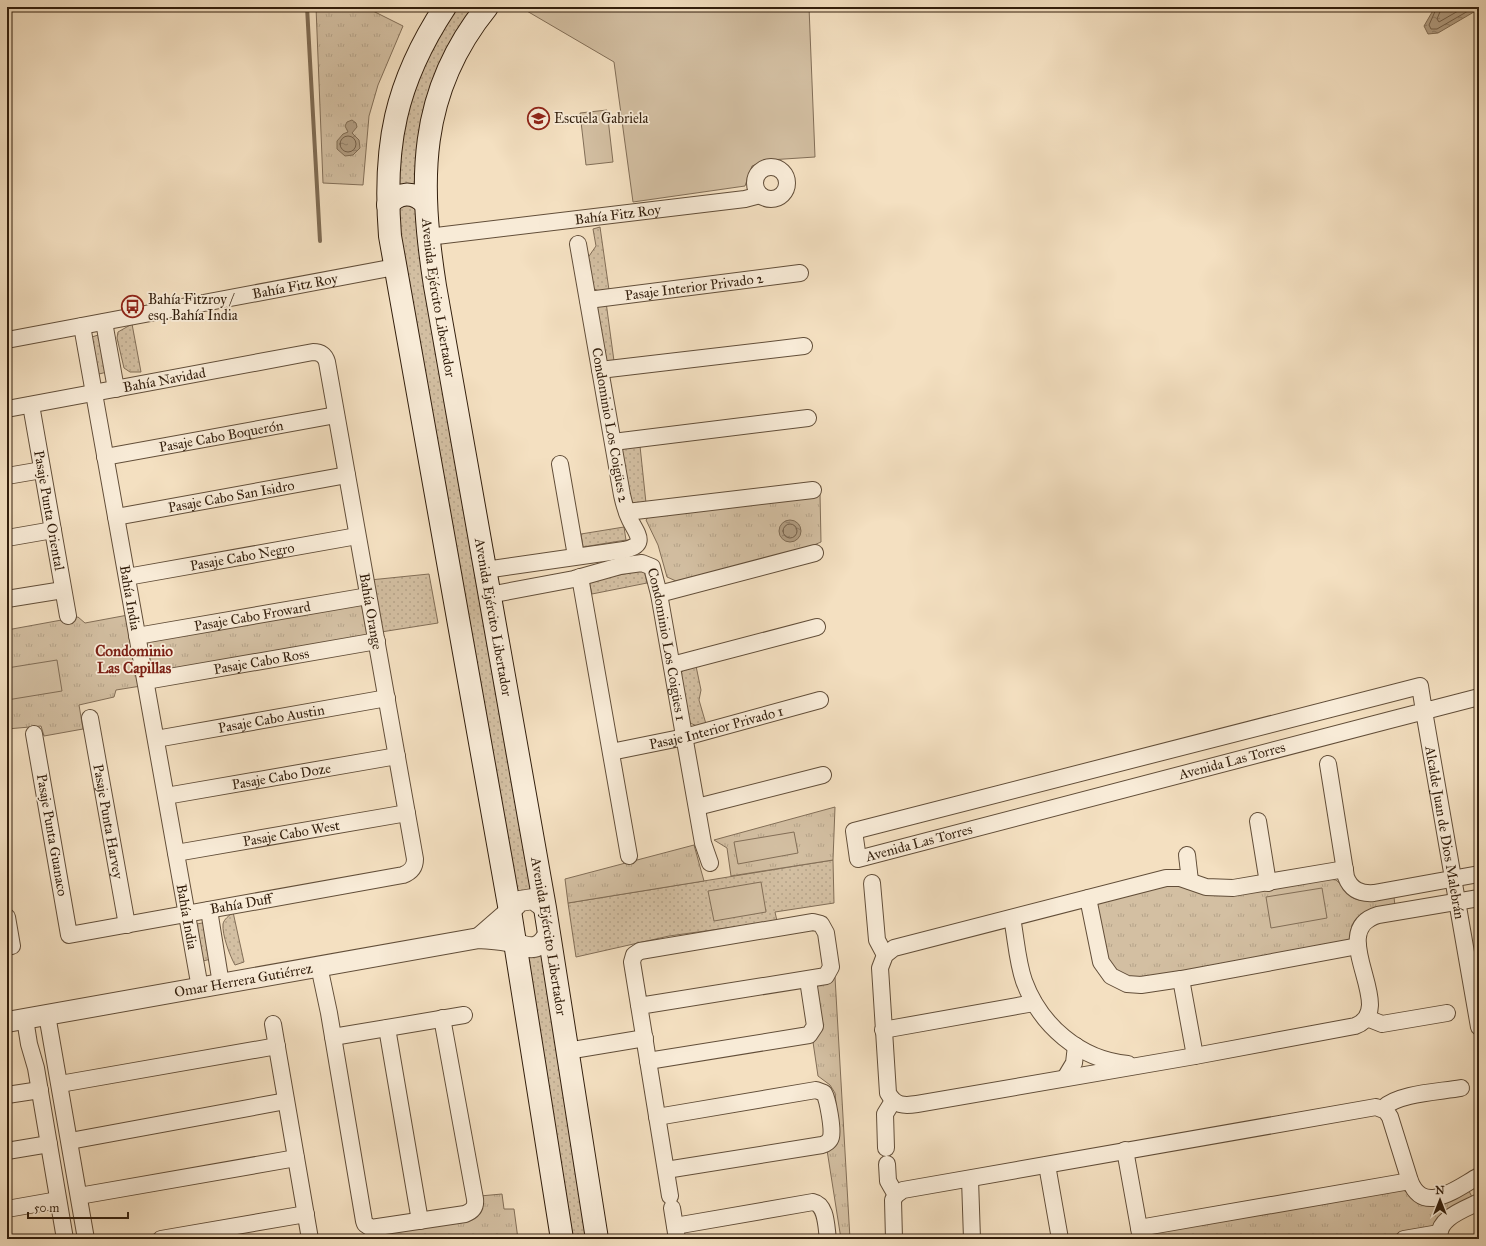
<svg xmlns="http://www.w3.org/2000/svg" width="1486" height="1246" viewBox="0 0 1486 1246" font-family="'IM FELL Great Primer',serif">
	<defs>
		<pattern id="grass-dots" width="8" height="8" patternUnits="userSpaceOnUse"><rect width="8" height="8" fill="#d3bfa2"/><path d="M2 2h.1M6 6h.1" fill="none" stroke="#b6a48a" stroke-width="1.8" stroke-linecap="round"/></pattern>
		<pattern id="park-tufts" width="24" height="20" patternUnits="userSpaceOnUse"><rect width="24" height="20" fill="#d3bfa2"/><path d="M3 7l-1-3M5 7V3M7 7l1-3M15 17l-1-3M17 17v-4M19 17l1-3" fill="none" stroke="#b6a48a"/></pattern>
		<pattern id="water-ripples" width="26" height="14" patternUnits="userSpaceOnUse"><rect width="26" height="14" fill="#b29e83"/><path d="M2 4q2-2 4 0t4 0M15 11q2-2 4 0t4 0" fill="none" stroke="#91806a"/></pattern>
	</defs>
	<rect width="100%" height="100%" fill="#f4e0c1"/>
	<filter id="stains"><feTurbulence type="fractalNoise" baseFrequency=".005" numOctaves="4"/><feColorMatrix values="0 0 0 0 .2 0 0 0 0 .09 0 0 0 0 .02 0 0 0 .5 -.17"/></filter>
	<radialGradient id="worn" r=".72"><stop offset=".6" stop-color="#630" stop-opacity="0"/><stop offset="1" stop-color="#630" stop-opacity=".3"/></radialGradient>
	<!-- grass -->
	<path fill="url(#grass-dots)" stroke="#826e57" d="M451,7H478L417,191L392,190L407,96Z
		M402,197L417,202L534,895L516,900L394,218Z
		M600,227L609,290L599,291L592,288L587,259L596,246L593,229Z
		M606,302L614,361L607,362L596,308Z
		M132,324L141,372H130L124,368L117,338L118,332Z
		M98,335L107,372L99,374L89,338Z
		M640,446L646,503L635,504L631,500L622,450L627,447Z
		M624,527L626,540L583,547L581,534Z
		M644,570L647,583L592,594L589,581Z
		M429,574L438,623L381,632L370,580Z
		M696,666L701,690L699,700L706,724L697,726L690,723L680,674L686,668Z
		M833,860L834,903L775,912L777,921L669,936L576,957L568,903Z
		M233,912L244,962L235,965C230,956 222,935 223,924C224,919 229,916 233,912Z
		M207,922L211,959L203,961L197,924Z
		M545,948L592,1239H570L523,951Z"/>
	<!-- park -->
	<path fill="url(#park-tufts)" stroke="#826e57" d="M316,7H373L371,10L403,26L378,85L369,116L363,185L323,183Z
		M820,493L821,542L807,548L676,581L667,577L658,545L646,520L649,516L813,496Z
		M361,601L368,639L149,676L144,638Z
		M128,615L141,686L116,690L114,697L79,705L83,729L44,736L41,726L7,729V630L78,617L85,623Z
		M835,807L833,860L731,876L727,848L714,840Z
		M694,845L704,881L568,903L565,879Z
		M1328,879L1336,880C1342,884 1344,891 1349,895C1360,905 1380,898 1394,897L1395,906C1379,908 1359,908 1352,926C1350,931 1351,937 1349,942L1137,981L1107,967L1097,903C1121,897 1157,882 1182,885C1197,888 1208,895 1224,895Z
		M835,977L850,1239H841L827,1150L838,1125L835,1093L830,1085L818,1076L813,1042L822,1030L823,1024L815,988L817,984L828,982Z
		M1402,1189C1408,1192 1410,1198 1416,1202C1433,1214 1453,1198 1468,1189L1472,1197L1441,1214L1433,1227L1419,1233L1386,1239H1146V1234Z
		M502,1194L504,1209H514L518,1239H346L471,1218L480,1196Z"/>
	<!-- pitch -->
	<path fill="#d3bfa2" stroke="#826e57" d="M520,7H809L815,157L769,160L752,166L745,186L633,202L614,62Z
		M607,110L613,162L586,165L580,113Z
		M57,660L62,691L7,700V668Z
		M794,832L798,853L738,864L734,842Z
		M761,882L766,912L714,921L708,891Z
		M1322,888L1327,918L1271,928L1266,897Z"/>
	<!-- water -->
	<path fill="url(#water-ripples)" stroke="#7f6b53" d="M1435,7H1479V9L1438,33L1428,34L1424,26Z
		M352,120L356,123L357,127L352,133L359,140L360,148L353,155L345,156L337,149V141L343,134L348,132L345,126L347,122Z
		M779 531a11 11 0 1 1 22 0a11 11 0 1 1-22 0Z"/>
	<g fill="none" stroke-linecap="round" stroke-linejoin="round">
		<!-- shore -->
		<path stroke="#725e48" stroke-width="1" d="M1437,7L1429,25L1431,29H1437L1475,7
			M1442,7L1437,19L1439,22L1465,7
			M340 144a8 8 0 1 1 16 0a8 8 0 1 1-16 0Z
			M783 531a7 7 0 1 1 14 0a7 7 0 1 1-14 0Z"/>
		<!-- stream -->
		<path stroke="#7f6b53" stroke-width="4" d="M307,7L320,241"/>
		<defs>
			<g id="minor">
				<circle cx="771" cy="183" r="16"/>
				<path id="s1" d="M428,237L745,199L760,195"/>
				<path id="s2" d="M588,300L800,273"/>
				<path d="M104,322L116,389"/>
				<path id="s3" d="M82,326L200,988"/>
				<path id="s4" d="M7,340L395,267"/>
				<path d="M600,370L804,346"/>
				<path id="s5" d="M31,405L68,616"/>
				<path id="s6" d="M7,409L313,352C320,352 325,355 327,362L415,859C415,867 411,872 403,875L69,935L34,734"/>
				<path d="M613,442L808,418"/>
				<path id="s7" d="M105,457L336,415"/>
				<path d="M560,464L576,556"/>
				<path d="M7,476L42,470"/>
				<path d="M627,512L813,490"/>
				<path id="s8" d="M116,517L347,475"/>
				<path d="M7,538L53,530"/>
				<path d="M485,570L624,550C648,545 637,534 630,520C626,512 624,504 622,495L578,244"/>
				<path id="s9" d="M127,577L357,536"/>
				<path d="M580,577L629,856"/>
				<path d="M659,594L815,553"/>
				<path id="s10" d="M489,595L574,579L620,566L642,563L652,567L659,594L703,843L710,863"/>
				<path d="M7,599L63,590"/>
				<path id="s11" d="M137,636L368,596"/>
				<path d="M672,665L817,627"/>
				<path id="s12" d="M146,681L377,641"/>
				<path id="s13" d="M1479,697L1390,720L858,859L854,831L1420,686L1424,711L1453,878L1479,1027"/>
				<path id="s14" d="M90,718L127,925"/>
				<path id="s15" d="M156,739L387,698"/>
				<path id="s16" d="M611,752L685,737L820,700"/>
				<path d="M1328,764L1346,877C1351,890 1361,894 1374,893L1479,874"/>
				<path id="s17" d="M166,796L397,756"/>
				<path d="M697,807L823,775"/>
				<path d="M1258,821L1268,883"/>
				<path id="s18" d="M176,853L407,813"/>
				<path d="M1187,855L1190,881"/>
				<path d="M1345,869L1233,888L1206,887L1180,878H1166L894,948L885,955L880,968L888,1093C895,1106 904,1106 917,1104L1195,1056L1355,1026C1400,1010 1324,931 1378,915L1479,898"/>
				<path d="M872,883L877,940L885,955"/>
				<path d="M1088,898L1101,962L1111,976L1127,984L1141,985L1181,979L1358,946"/>
				<path d="M209,910L221,984"/>
				<path d="M7,917L12,946L7,947"/>
				<path d="M1012,918C1016,938 1017,961 1024,981C1040,1025 1080,1060 1128,1064"/>
				<path d="M319,966L329,1013L364,1221L365,1224L371,1228L465,1214C473,1211 476,1207 475,1199L442,1018"/>
				<path d="M1181,979L1195,1056"/>
				<path d="M639,1006L826,976L831,967L826,933L821,924L813,922L640,951L634,955L632,962C645,1040 658,1118 670,1196"/>
				<path d="M47,1015L86,1239"/>
				<path d="M1367,1018L1382,1024L1447,1013"/>
				<path d="M25,1019L29,1044L36,1068L65,1239"/>
				<path d="M273,1024L310,1239"/>
				<path d="M387,1028L420,1221"/>
				<path d="M883,1030L1034,1003"/>
				<path d="M333,1037L464,1015"/>
				<path d="M567,1051L645,1038"/>
				<path d="M648,1061L809,1035L815,1026L808,980"/>
				<path d="M1065,1078L1074,1063L1076,1046"/>
				<path d="M60,1084L277,1046"/>
				<path d="M7,1095L40,1090"/>
				<path d="M1383,1108C1399,1093 1439,1092 1461,1088"/>
				<path d="M657,1117L816,1090L824,1093C828,1100 833,1129 831,1137C830,1141 826,1144 822,1145L666,1170"/>
				<path d="M70,1141L286,1101"/>
				<path d="M886,1148L885,1114L893,1101"/>
				<path d="M1125,1150L1141,1239"/>
				<path d="M7,1151L49,1144"/>
				<path d="M887,1164L888,1181L896,1195"/>
				<path d="M1047,1165L1060,1239"/>
				<path d="M970,1179L972,1239"/>
				<path d="M79,1196L296,1158"/>
				<path d="M672,1208L677,1239"/>
				<path d="M7,1209L58,1200"/>
				<path d="M675,1226L813,1202C827,1205 826,1227 828,1239"/>
				<path d="M1139,1228L1410,1181"/>
				<path d="M161,1239L306,1214"/>
				<path d="M894,1239L893,1200L896,1195L903,1190L1376,1107L1386,1111L1390,1117L1410,1181C1424,1216 1457,1188 1479,1176"/>
				<path d="M1404,1239L1439,1233"/>
				<path d="M1440,1239C1435,1219 1465,1209 1479,1202"/>
			</g>
			<g id="tertiary">
				<path d="M479,938L510,911L520,901L533,899L545,908"/>
				<path id="s19" d="M7,1022L479,938C490,939 504,939 514,943C531,949 539,951 549,933"/>
			</g>
			<g id="secondary">
				<path d="M445,7C395,83 383,146 390,236L510,911L562,1239"/>
				<path id="s20" d="M487,7C417,93 419,183 435,286L545,908L597,1239"/>
				<path d="M388,205C398,192 413,191 425,203"/>
			</g>
		</defs>
		<!-- minor casing -->
		<use href="#minor" stroke="#624e39" stroke-width="18"/>
		<!-- tertiary casing -->
		<use href="#tertiary" stroke="#624e39" stroke-width="22"/>
		<!-- secondary casing -->
		<use href="#secondary" stroke="#321e0c" stroke-width="24"/>
		<!-- minor -->
		<use href="#minor" stroke="#f8ebd7" stroke-width="16"/>
		<!-- tertiary -->
		<use href="#tertiary" stroke="#f8ebd7" stroke-width="20"/>
		<!-- secondary -->
		<use href="#secondary" stroke="#f8ebd7" stroke-width="22"/>
	</g>
	<!-- icons -->
	<defs>
		<symbol id="school-ring" viewBox="-11 -11 22 22"><circle r="9.5" fill="#f8ebd7" stroke="#8f2418" stroke-width="1.5"/><path d="M0-5L7-2L0 1L-7-2ZM-4 1L0 2.5L4 1V4Q0 6-4 4Z" fill="#8f2418"/></symbol>
		<symbol id="bus-ring" viewBox="-11 -11 22 22"><circle r="9.5" fill="#f8ebd7" stroke="#8f2418" stroke-width="1.5"/><path d="M-5-6H5V4H4V6H2V4H-2V6H-4V4H-5ZM-3.5-4V0h7V-4ZM-3.5 1.2v1.5H-2V1.2ZM2 1.2v1.5H3.5V1.2Z" fill="#8f2418"/></symbol>
	</defs>
	<g fill-rule="evenodd">
		<use href="#school-ring" x="526" y="106" width="25" height="25"/>
		<use href="#bus-ring" x="120" y="294" width="25" height="25"/>
	</g>
	<g text-anchor="middle" dominant-baseline="central" stroke-width="3.5" stroke-linejoin="round" paint-order="stroke">
		<!-- poi labels -->
		<g font-size="14" fill="#321e0c" stroke="#f8ebd7" text-anchor="start">
			<text x="554" y="118">Escuela Gabriela</text>
			<text x="148" y="299">Bahía Fitzroy /<tspan x="148" dy="16">esq. Bahía India</tspan></text>
		</g>
		<!-- street labels -->
		<g font-size="14" fill="#321e0c" stroke="#f8ebd7">
			<text stroke="none"><textPath href="#s1" startOffset="191">Bahía Fitz Roy</textPath></text>
			<text stroke="none"><textPath href="#s4" startOffset="293">Bahía Fitz Roy</textPath></text>
			<text stroke="none"><textPath href="#s2" startOffset="107">Pasaje Interior Privado 2</textPath></text>
			<text stroke="none"><textPath href="#s20" startOffset="306">Avenida Ejército Libertador</textPath></text>
			<text stroke="none"><textPath href="#s6" startOffset="160">Bahía Navidad</textPath></text>
			<text transform="translate(610 425) rotate(80)">Condominio Los Coigües 2</text>
			<text stroke="none"><textPath href="#s7" startOffset="118">Pasaje Cabo Boquerón</textPath></text>
			<text stroke="none"><textPath href="#s8" startOffset="117">Pasaje Cabo San Isidro</textPath></text>
			<text stroke="none"><textPath href="#s5" startOffset="107">Pasaje Punta Oriental</textPath></text>
			<text stroke="none"><textPath href="#s9" startOffset="117">Pasaje Cabo Negro</textPath></text>
			<text stroke="none"><textPath href="#s3" startOffset="276">Bahía India</textPath></text>
			<text stroke="none"><textPath href="#s6" startOffset="583">Bahía Orange</textPath></text>
			<text stroke="none"><textPath href="#s11" startOffset="117">Pasaje Cabo Froward</textPath></text>
			<text stroke="none"><textPath href="#s20" startOffset="630">Avenida Ejército Libertador</textPath></text>
			<text stroke="none"><textPath href="#s10" startOffset="246">Condominio Los Coigües 1</textPath></text>
			<text stroke="none"><textPath href="#s12" startOffset="117">Pasaje Cabo Ross</textPath></text>
			<text stroke="none"><textPath href="#s15" startOffset="117">Pasaje Cabo Austin</textPath></text>
			<text stroke="none"><textPath href="#s16" startOffset="108">Pasaje Interior Privado 1</textPath></text>
			<text transform="translate(1232 761) rotate(-15)">Avenida Las Torres</text>
			<text stroke="none"><textPath href="#s17" startOffset="117">Pasaje Cabo Doze</textPath></text>
			<text stroke="none"><textPath href="#s14" startOffset="105">Pasaje Punta Harvey</textPath></text>
			<text stroke="none"><textPath href="#s18" startOffset="117">Pasaje Cabo West</textPath></text>
			<text stroke="none"><textPath href="#s13" startOffset="1403">Alcalde Juan de Dios Malebrán</textPath></text>
			<text transform="translate(52 835) rotate(80)">Pasaje Punta Guanaco</text>
			<text transform="translate(919 843) rotate(-15)">Avenida Las Torres</text>
			<text transform="translate(241 904) rotate(-10)">Bahía Duff</text>
			<text stroke="none"><textPath href="#s3" startOffset="600">Bahía India</textPath></text>
			<text stroke="none"><textPath href="#s20" startOffset="954">Avenida Ejército Libertador</textPath></text>
			<text stroke="none"><textPath href="#s19" startOffset="240">Omar Herrera Gutiérrez</textPath></text>
		</g>
		<!-- neighbourhood labels -->
		<g font-size="15" font-weight="bold" fill="#7a1f14" stroke="#f8ebd7">
			<text x="134" y="651">Condominio<tspan x="134" dy="17">Las Capillas</tspan></text>
		</g>
	</g>
	<!-- margin -->
	<rect width="1486" height="1246" fill="none" stroke="#f4e0c1" stroke-width="24"/>
	<rect x="8" y="8" width="1470" height="1230" fill="none" stroke="#321e0c" stroke-width="2"/>
	<rect x="12" y="12" width="1462" height="1222" fill="none" stroke="#321e0c"/>
	<!-- north arrow -->
	<g transform="translate(1440 1200)" stroke="#f8ebd7" stroke-width="3" paint-order="stroke">
	<path d="M0-3L7 15L0 10L-7 15Z" fill="#321e0c"/>
	<text y="-6" font-size="11" font-weight="bold" text-anchor="middle" fill="#321e0c">N</text>
	</g>
	<!-- scale -->
	<path d="M28 1212v6h100v-6" fill="none" stroke="#321e0c" stroke-width="2"/>
	<text x="34" y="1212" font-size="12" fill="#321e0c" stroke="#f8ebd7" stroke-width="3" paint-order="stroke">50 m</text>
	<rect width="100%" height="100%" filter="url(#stains)"/>
	<rect width="100%" height="100%" fill="url(#worn)"/>
</svg>
